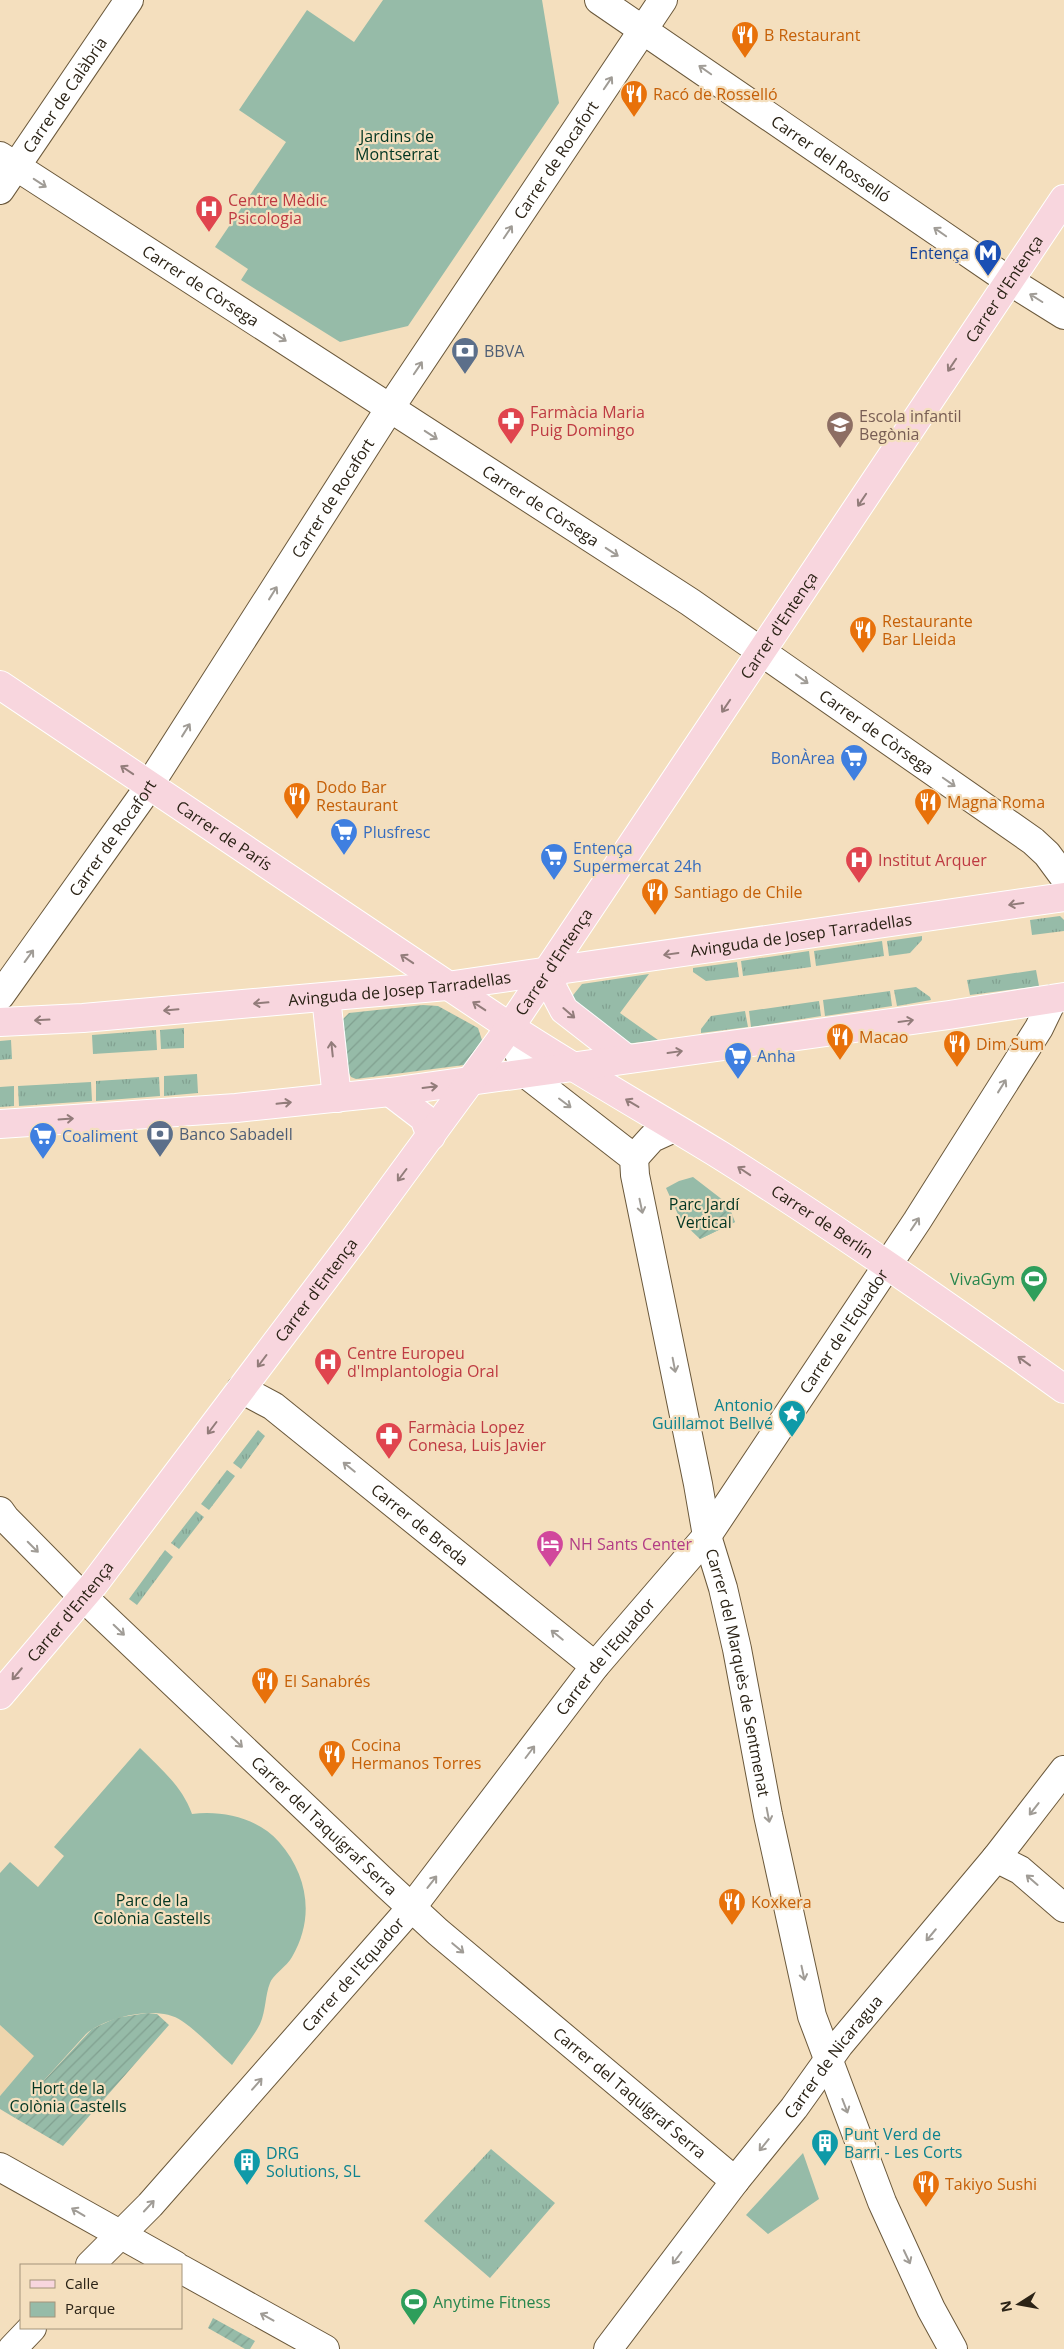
<svg xmlns="http://www.w3.org/2000/svg" width="1064" height="2349" viewBox="0 0 1064 2349" font-family="'Open Sans',sans-serif">
	<defs>
		<pattern id="grass-tufts" width="24" height="20" patternUnits="userSpaceOnUse" patternTransform="scale(1.25)"><rect width="24" height="20" fill="#96bba8"/><path d="M3 7l-1-3M5 7V3M7 7l1-3M15 17l-1-3M17 17v-4M19 17l1-3" fill="none" stroke="#81a090"/></pattern>
		<pattern id="garden-furrows" width="10" height="10" patternUnits="userSpaceOnUse" patternTransform="scale(1.25)"><rect width="10" height="10" fill="#96bba8"/><path d="M-1 1l2-2M0 10L10 0M9 11l2-2" fill="none" stroke="#81a090"/></pattern>
	</defs>
	<rect width="100%" height="100%" fill="#f4dfbe"/>
	<!-- built -->
	<path fill="#eed5ad" d="M0,2025L35,2056L0,2096Z"/>
	<!-- grass -->
	<path fill="url(#grass-tufts)" d="M1060,916L1064,920V931L1032,935L1030,920Z
		M922,936V940L910,953L889,956L887,941Z
		M882,941L884,956L816,966L814,951Z
		M809,951L811,967L743,976L741,961Z
		M737,962L739,977L706,981L693,972V968Z
		M1036,970L1039,986L970,995L967,980Z
		M649,974L620,1013L658,1040L625,1044L570,999L582,984Z
		M916,987L930,997L931,1000L897,1006L894,990Z
		M890,991L892,1006L825,1016L823,1000Z
		M819,1001L821,1016L751,1027L749,1011Z
		M745,1011L748,1027L701,1033V1029L711,1016Z
		M184,1028V1048L161,1049L160,1030Z
		M156,1030L157,1050L93,1054L92,1035Z
		M11,1040L12,1059L0,1060V1041Z
		M197,1074L198,1093L164,1096V1076Z
		M159,1077L160,1096L96,1101V1081Z
		M91,1082L92,1101L19,1106L18,1086Z
		M14,1086V1106L0,1107V1087Z
		M258,1430L265,1436L241,1469L233,1463Z
		M227,1470L235,1476L209,1510L201,1504Z
		M196,1511L204,1517L179,1549L171,1543Z
		M165,1550L173,1557L137,1605L129,1599Z
		M491,2149L555,2203L490,2278L424,2221Z"/>
	<!-- park -->
	<path fill="#96bba8" d="M383,0H542L559,103L408,326L340,342L241,280L248,269L215,247L286,142L239,110L307,10L354,42Z
		M693,1177L728,1204L735,1222L700,1239L681,1221L666,1188L679,1181Z
		M140,1748C161,1769 182,1786 192,1814C222,1810 258,1818 279,1842C308,1875 315,1918 292,1957C287,1966 272,1976 270,1983C265,1995 266,2011 260,2024C253,2038 241,2051 232,2065C217,2052 197,2031 182,2021C158,2004 106,2017 86,2034L38,2087L15,2118L0,2109V2096L34,2056L0,2025V1873L10,1862L38,1887L64,1856L54,1847Z
		M803,2153L819,2199L768,2234L746,2215Z"/>
	<!-- garden -->
	<path fill="url(#garden-furrows)" d="M423,1005L438,1006L478,1028L482,1040L464,1065L356,1079L351,1077L348,1071L343,1019L349,1013Z
		M725,1211L735,1222L700,1239L695,1232Z
		M147,2013L157,2014L169,2025L63,2146L15,2118L38,2087L92,2029L116,2018Z
		M213,2318L255,2341L250,2349H245L208,2328Z"/>
	<g fill="none" stroke-linecap="round" stroke-linejoin="round">
		<defs>
			<g id="minor">
				<path id="s1" d="M599,0L1008,280L1064,315"/>
				<path id="s2" d="M0,156L690,602L1033,841L1047,854L1064,877"/>
				<path id="s3" d="M0,190L129,0"/>
				<path id="s4" d="M0,996L141,798L390,408L663,0"/>
				<path id="s5" d="M510,1027L526,1074L634,1158L635,1175L698,1484L707,1536L723,1588L737,1649L768,1815L812,2016L882,2202L931,2309L953,2349"/>
				<path d="M634,1158L652,1138L674,1128"/>
				<path id="s6" d="M241,1389L273,1406L595,1666"/>
				<path id="s7" d="M0,1511L5,1518L83,1597L387,1885L438,1932L735,2181"/>
				<path d="M996,1858L1020,1870L1064,1908"/>
				<path d="M0,2167L175,2265"/>
				<path id="s8" d="M90,2265L150,2205L412,1907L595,1666L707,1536L917,1221L1039,1028L1053,999"/>
				<path d="M181,2269L325,2349"/>
				<path d="M12,2349L32,2328"/>
				<path id="s9" d="M608,2349L735,2181L794,2108L839,2045L996,1858L1064,1770"/>
			</g>
			<g id="major">
				<path id="s10" d="M0,685L510,1027C579,1072 650,1112 720,1155C838,1229 951,1308 1064,1389"/>
				<path d="M550,970L553,989L564,1010L627,1059"/>
				<path d="M326,997L337,1098"/>
				<path id="s11" d="M0,1022L83,1018L447,986L1064,897"/>
				<path d="M390,1092L424,1118L431,1136"/>
				<path d="M0,1124L236,1108L390,1092L949,1015L1064,997"/>
				<path id="s12" d="M0,1695L94,1584L356,1237L510,1027L1064,199"/>
			</g>
		</defs>
		<!-- minor casing -->
		<use href="#minor" stroke="#6a583b" stroke-width="30"/>
		<!-- major casing -->
		<use href="#major" stroke="#fff" stroke-width="30"/>
		<!-- minor -->
		<use href="#minor" stroke="#fff" stroke-width="28"/>
		<!-- major -->
		<use href="#major" stroke="#f8d6de" stroke-width="28"/>
	</g>
	<!-- one-way arrows -->
	<defs><path id="oneway-shaft" d="M-6 0H5M1.5-3L5.5 0L1.5 3" fill="none" stroke-width="1.6" stroke-linecap="round" stroke-linejoin="round" transform="scale(1.25)"/></defs>
	<g stroke="#a09c96">
		<use href="#oneway-shaft" transform="translate(705 70) rotate(-145)"/>
		<use href="#oneway-shaft" transform="translate(608 83) rotate(-56)"/>
		<use href="#oneway-shaft" transform="translate(40 183) rotate(33)"/>
		<use href="#oneway-shaft" transform="translate(508 232) rotate(-56)"/>
		<use href="#oneway-shaft" transform="translate(940 232) rotate(-145)"/>
		<use href="#oneway-shaft" transform="translate(1036 298) rotate(-148)"/>
		<use href="#oneway-shaft" transform="translate(280 337) rotate(33)"/>
		<use href="#oneway-shaft" transform="translate(418 368) rotate(-56)"/>
		<use href="#oneway-shaft" transform="translate(431 435) rotate(33)"/>
		<use href="#oneway-shaft" transform="translate(612 552) rotate(33)"/>
		<use href="#oneway-shaft" transform="translate(273 593) rotate(-58)"/>
		<use href="#oneway-shaft" transform="translate(802 679) rotate(36)"/>
		<use href="#oneway-shaft" transform="translate(186 730) rotate(-58)"/>
		<use href="#oneway-shaft" transform="translate(949 782) rotate(35)"/>
		<use href="#oneway-shaft" transform="translate(29 956) rotate(-54)"/>
		<use href="#oneway-shaft" transform="translate(1002 1086) rotate(-58)"/>
		<use href="#oneway-shaft" transform="translate(565 1103) rotate(37)"/>
		<use href="#oneway-shaft" transform="translate(641 1206) rotate(78)"/>
		<use href="#oneway-shaft" transform="translate(915 1224) rotate(-56)"/>
		<use href="#oneway-shaft" transform="translate(674 1365) rotate(79)"/>
		<use href="#oneway-shaft" transform="translate(349 1467) rotate(-141)"/>
		<use href="#oneway-shaft" transform="translate(33 1547) rotate(45)"/>
		<use href="#oneway-shaft" transform="translate(119 1630) rotate(44)"/>
		<use href="#oneway-shaft" transform="translate(557 1635) rotate(-141)"/>
		<use href="#oneway-shaft" transform="translate(237 1742) rotate(44)"/>
		<use href="#oneway-shaft" transform="translate(530 1752) rotate(-53)"/>
		<use href="#oneway-shaft" transform="translate(1034 1809) rotate(128)"/>
		<use href="#oneway-shaft" transform="translate(768 1815) rotate(79)"/>
		<use href="#oneway-shaft" transform="translate(1032 1880) rotate(-139)"/>
		<use href="#oneway-shaft" transform="translate(432 1882) rotate(-52)"/>
		<use href="#oneway-shaft" transform="translate(931 1935) rotate(130)"/>
		<use href="#oneway-shaft" transform="translate(458 1948) rotate(40)"/>
		<use href="#oneway-shaft" transform="translate(803 1973) rotate(78)"/>
		<use href="#oneway-shaft" transform="translate(257 2084) rotate(-49)"/>
		<use href="#oneway-shaft" transform="translate(845 2106) rotate(69)"/>
		<use href="#oneway-shaft" transform="translate(764 2145) rotate(129)"/>
		<use href="#oneway-shaft" transform="translate(149 2206) rotate(-47)"/>
		<use href="#oneway-shaft" transform="translate(78 2212) rotate(-149)"/>
		<use href="#oneway-shaft" transform="translate(907 2257) rotate(65)"/>
		<use href="#oneway-shaft" transform="translate(677 2258) rotate(127)"/>
		<use href="#oneway-shaft" transform="translate(267 2317) rotate(-151)"/>
	</g>
	<g stroke="#927c7a">
		<use href="#oneway-shaft" transform="translate(952 365) rotate(124)"/>
		<use href="#oneway-shaft" transform="translate(862 500) rotate(124)"/>
		<use href="#oneway-shaft" transform="translate(726 706) rotate(124)"/>
		<use href="#oneway-shaft" transform="translate(127 770) rotate(-146)"/>
		<use href="#oneway-shaft" transform="translate(1016 904) rotate(172)"/>
		<use href="#oneway-shaft" transform="translate(671 954) rotate(172)"/>
		<use href="#oneway-shaft" transform="translate(407 959) rotate(-146)"/>
		<use href="#oneway-shaft" transform="translate(261 1003) rotate(175)"/>
		<use href="#oneway-shaft" transform="translate(479 1006) rotate(-147)"/>
		<use href="#oneway-shaft" transform="translate(171 1010) rotate(175)"/>
		<use href="#oneway-shaft" transform="translate(569 1013) rotate(41)"/>
		<use href="#oneway-shaft" transform="translate(42 1020) rotate(177)"/>
		<use href="#oneway-shaft" transform="translate(906 1021) rotate(-8)"/>
		<use href="#oneway-shaft" transform="translate(332 1049) rotate(-96)"/>
		<use href="#oneway-shaft" transform="translate(675 1052) rotate(-8)"/>
		<use href="#oneway-shaft" transform="translate(430 1087) rotate(-7)"/>
		<use href="#oneway-shaft" transform="translate(284 1103) rotate(-6)"/>
		<use href="#oneway-shaft" transform="translate(632 1103) rotate(-149)"/>
		<use href="#oneway-shaft" transform="translate(66 1119) rotate(-4)"/>
		<use href="#oneway-shaft" transform="translate(744 1171) rotate(-146)"/>
		<use href="#oneway-shaft" transform="translate(402 1175) rotate(127)"/>
		<use href="#oneway-shaft" transform="translate(262 1361) rotate(127)"/>
		<use href="#oneway-shaft" transform="translate(1024 1361) rotate(-144)"/>
		<use href="#oneway-shaft" transform="translate(212 1428) rotate(127)"/>
		<use href="#oneway-shaft" transform="translate(17 1674) rotate(130)"/>
	</g>
	<!-- icons -->
	<defs>
		<symbol id="restaurant-pin" viewBox="-11 -11 22 30"><path d="M0 17L-7.5 6A9.5 9.5 0 1 1 7.5 6Z" fill="#e8710a" stroke="#f4dfbe"/><path d="M-5-6h1v4h1v-4h1v4h1v-4h1v5L-1.5 .5V6h-2V.5L-5-1ZM5-6V6H3V1.5H1.5Q1.5-4 5-6Z" fill="#fff"/></symbol>
		<symbol id="hospital-pin" viewBox="-11 -11 22 30"><path d="M0 17L-7.5 6A9.5 9.5 0 1 1 7.5 6Z" fill="#e0444e" stroke="#f4dfbe"/><path d="M-5-5h3v3.5h4V-5h3V5h-3V1.5h-4V5h-3Z" fill="#fff"/></symbol>
		<symbol id="metro-pin" viewBox="-11 -11 22 30"><path d="M0 17L-7.5 6A9.5 9.5 0 1 1 7.5 6Z" fill="#1a4fb4" stroke="#f4dfbe"/><path d="M-5.5 5V-5H-3L0 0L3-5H5.5V5H3V-.5L0 4L-3-.5V5Z" fill="#fff"/></symbol>
		<symbol id="bank-pin" viewBox="-11 -11 22 30"><path d="M0 17L-7.5 6A9.5 9.5 0 1 1 7.5 6Z" fill="#5c6f8a" stroke="#f4dfbe"/><path d="M-6-4H6V4H-6ZM0-2.3a2.3 2.3 0 1 0 0 4.6a2.3 2.3 0 1 0 0-4.6Z" fill="#fff"/></symbol>
		<symbol id="pharmacy-pin" viewBox="-11 -11 22 30"><path d="M0 17L-7.5 6A9.5 9.5 0 1 1 7.5 6Z" fill="#e0444e" stroke="#f4dfbe"/><path d="M-2-6h4v4h4v4h-4v4h-4v-4h-4v-4h4Z" fill="#fff"/></symbol>
		<symbol id="school-pin" viewBox="-11 -11 22 30"><path d="M0 17L-7.5 6A9.5 9.5 0 1 1 7.5 6Z" fill="#8d6e63" stroke="#f4dfbe"/><path d="M0-5L7-2L0 1L-7-2ZM-4 1L0 2.5L4 1V4Q0 6-4 4Z" fill="#fff"/></symbol>
		<symbol id="supermarket-pin" viewBox="-11 -11 22 30"><path d="M0 17L-7.5 6A9.5 9.5 0 1 1 7.5 6Z" fill="#3f7fe0" stroke="#f4dfbe"/><path d="M-6-5.5h2.5l.6 2H6L4.5 2H-2.5L-4.4-4H-6ZM-1.5 3.2a1.3 1.3 0 1 0 .1 0ZM3 3.2a1.3 1.3 0 1 0 .1 0Z" fill="#fff"/></symbol>
		<symbol id="stadium-pin" viewBox="-11 -11 22 30"><path d="M0 17L-7.5 6A9.5 9.5 0 1 1 7.5 6Z" fill="#2e9e5b" stroke="#f4dfbe"/><path d="M0-5a6.5 5 0 1 0 0 10a6.5 5 0 1 0 0-10ZM-3.5-1.8h7v3.6h-7Z" fill="#fff"/></symbol>
		<symbol id="sight-pin" viewBox="-11 -11 22 30"><path d="M0 17L-7.5 6A9.5 9.5 0 1 1 7.5 6Z" fill="#0f9aa8" stroke="#f4dfbe"/><path d="M0-6L1.8-2.2L6-1.7L2.9 1.2L3.7 5.4L0 3.3L-3.7 5.4L-2.9 1.2L-6-1.7L-1.8-2.2Z" fill="#fff"/></symbol>
		<symbol id="hotel-pin" viewBox="-11 -11 22 30"><path d="M0 17L-7.5 6A9.5 9.5 0 1 1 7.5 6Z" fill="#d1479c" stroke="#f4dfbe"/><path d="M-6-4.5h1.5V1H6V5H4.5V3h-9V5H-6ZM-4 0a1.8 1.8 0 1 1 3.6 0ZM.5 0V-2.5h3Q6-2.5 6 0Z" fill="#fff"/></symbol>
		<symbol id="building-pin" viewBox="-11 -11 22 30"><path d="M0 17L-7.5 6A9.5 9.5 0 1 1 7.5 6Z" fill="#0f9aa8" stroke="#f4dfbe"/><path d="M-4-6H4V6H1V3H-1V6H-4ZM-2.5-4.3h1.7v1.8h-1.7ZM.8-4.3h1.7v1.8H.8ZM-2.5-1h1.7V.8h-1.7ZM.8-1h1.7V.8H.8Z" fill="#fff"/></symbol>
	</defs>
	<g fill-rule="evenodd">
		<use href="#restaurant-pin" x="729" y="19" width="32" height="43"/>
		<use href="#restaurant-pin" x="618" y="78" width="32" height="43"/>
		<use href="#hospital-pin" x="193" y="193" width="32" height="43"/>
		<use href="#metro-pin" x="972" y="237" width="32" height="43"/>
		<use href="#bank-pin" x="449" y="335" width="32" height="43"/>
		<use href="#pharmacy-pin" x="495" y="405" width="32" height="43"/>
		<use href="#school-pin" x="824" y="409" width="32" height="43"/>
		<use href="#restaurant-pin" x="847" y="614" width="32" height="43"/>
		<use href="#supermarket-pin" x="838" y="742" width="32" height="43"/>
		<use href="#restaurant-pin" x="281" y="780" width="32" height="43"/>
		<use href="#restaurant-pin" x="912" y="786" width="32" height="43"/>
		<use href="#supermarket-pin" x="328" y="816" width="32" height="43"/>
		<use href="#supermarket-pin" x="538" y="841" width="32" height="43"/>
		<use href="#hospital-pin" x="843" y="844" width="32" height="43"/>
		<use href="#restaurant-pin" x="639" y="876" width="32" height="43"/>
		<use href="#restaurant-pin" x="824" y="1021" width="32" height="43"/>
		<use href="#restaurant-pin" x="941" y="1028" width="32" height="43"/>
		<use href="#supermarket-pin" x="722" y="1040" width="32" height="43"/>
		<use href="#bank-pin" x="144" y="1118" width="32" height="43"/>
		<use href="#supermarket-pin" x="27" y="1120" width="32" height="43"/>
		<use href="#stadium-pin" x="1018" y="1263" width="32" height="43"/>
		<use href="#hospital-pin" x="312" y="1346" width="32" height="43"/>
		<use href="#sight-pin" x="776" y="1398" width="32" height="43"/>
		<use href="#pharmacy-pin" x="373" y="1420" width="32" height="43"/>
		<use href="#hotel-pin" x="534" y="1528" width="32" height="43"/>
		<use href="#restaurant-pin" x="249" y="1665" width="32" height="43"/>
		<use href="#restaurant-pin" x="316" y="1738" width="32" height="43"/>
		<use href="#restaurant-pin" x="716" y="1886" width="32" height="43"/>
		<use href="#building-pin" x="809" y="2127" width="32" height="43"/>
		<use href="#building-pin" x="231" y="2146" width="32" height="43"/>
		<use href="#restaurant-pin" x="910" y="2168" width="32" height="43"/>
		<use href="#stadium-pin" x="398" y="2286" width="32" height="43"/>
	</g>
	<g text-anchor="middle" dominant-baseline="central" stroke-width="4.5" stroke-linejoin="round" paint-order="stroke">
		<!-- food labels -->
		<g font-size="16" fill="#c56008" stroke="#f4dfbe" text-anchor="start">
			<text x="764" y="35">B Restaurant</text>
			<text x="653" y="94">Racó de Rosselló</text>
			<text x="882" y="621">Restaurante<tspan x="882" dy="18">Bar Lleida</tspan></text>
			<text x="316" y="787">Dodo Bar<tspan x="316" dy="18">Restaurant</tspan></text>
			<text x="947" y="802">Magna Roma</text>
			<text x="674" y="892">Santiago de Chile</text>
			<text x="859" y="1037">Macao</text>
			<text x="976" y="1044">Dim Sum</text>
			<text x="284" y="1681">El Sanabrés</text>
			<text x="351" y="1745">Cocina<tspan x="351" dy="18">Hermanos Torres</tspan></text>
			<text x="751" y="1902">Koxkera</text>
			<text x="945" y="2184">Takiyo Sushi</text>
		</g>
		<!-- street labels -->
		<g font-size="16" fill="#2b2316" stroke="#f4dfbe">
			<text stroke="none"><textPath href="#s3" startOffset="115">Carrer de Calàbria</textPath></text>
			<text stroke="none"><textPath href="#s1" startOffset="281">Carrer del Rosselló</textPath></text>
			<text stroke="none"><textPath href="#s4" startOffset="1004">Carrer de Rocafort</textPath></text>
			<text stroke="none"><textPath href="#s2" startOffset="239">Carrer de Còrsega</textPath></text>
			<text stroke="none"><textPath href="#s12" startOffset="1729">Carrer d'Entença</textPath></text>
			<text stroke="none"><textPath href="#s4" startOffset="599">Carrer de Rocafort</textPath></text>
			<text stroke="none"><textPath href="#s2" startOffset="644">Carrer de Còrsega</textPath></text>
			<text stroke="none"><textPath href="#s12" startOffset="1324">Carrer d'Entença</textPath></text>
			<text stroke="none"><textPath href="#s2" startOffset="1049">Carrer de Còrsega</textPath></text>
			<text stroke="none"><textPath href="#s10" startOffset="270">Carrer de París</textPath></text>
			<text stroke="none"><textPath href="#s4" startOffset="194">Carrer de Rocafort</textPath></text>
			<text stroke="none"><textPath href="#s11" startOffset="806">Avinguda de Josep Tarradellas</textPath></text>
			<text stroke="none"><textPath href="#s12" startOffset="919">Carrer d'Entença</textPath></text>
			<text stroke="none"><textPath href="#s11" startOffset="401">Avinguda de Josep Tarradellas</textPath></text>
			<text stroke="none"><textPath href="#s10" startOffset="982">Carrer de Berlín</textPath></text>
			<text stroke="none"><textPath href="#s12" startOffset="514">Carrer d'Entença</textPath></text>
			<text stroke="none"><textPath href="#s8" startOffset="1202">Carrer de l'Equador</textPath></text>
			<text stroke="none"><textPath href="#s6" startOffset="225">Carrer de Breda</textPath></text>
			<text stroke="none"><textPath href="#s12" startOffset="109">Carrer d'Entença</textPath></text>
			<text stroke="none"><textPath href="#s8" startOffset="798">Carrer de l'Equador</textPath></text>
			<text stroke="none"><textPath href="#s5" startOffset="712">Carrer del Marquès de Sentmenat</textPath></text>
			<text stroke="none"><textPath href="#s7" startOffset="452">Carrer del Taquígraf Serra</textPath></text>
			<text stroke="none"><textPath href="#s8" startOffset="392">Carrer de l'Equador</textPath></text>
			<text stroke="none"><textPath href="#s9" startOffset="369">Carrer de Nicaragua</textPath></text>
			<text stroke="none"><textPath href="#s7" startOffset="858">Carrer del Taquígraf Serra</textPath></text>
		</g>
		<!-- park labels -->
		<g font-size="16" fill="#013522" stroke="#f4dfbe">
			<text x="397" y="136">Jardins de<tspan x="397" dy="18">Montserrat</tspan></text>
			<text x="704" y="1204">Parc Jardí<tspan x="704" dy="18">Vertical</tspan></text>
			<text x="152" y="1900">Parc de la<tspan x="152" dy="18">Colònia Castells</tspan></text>
			<text x="68" y="2088">Hort de la<tspan x="68" dy="18">Colònia Castells</tspan></text>
		</g>
		<!-- health labels -->
		<g font-size="16" fill="#be3a42" stroke="#f4dfbe" text-anchor="start">
			<text x="228" y="200">Centre Mèdic<tspan x="228" dy="18">Psicologia</tspan></text>
			<text x="530" y="412">Farmàcia Maria<tspan x="530" dy="18">Puig Domingo</tspan></text>
			<text x="878" y="860">Institut Arquer</text>
			<text x="347" y="1353">Centre Europeu<tspan x="347" dy="18">d'Implantologia Oral</tspan></text>
			<text x="408" y="1427">Farmàcia Lopez<tspan x="408" dy="18">Conesa, Luis Javier</tspan></text>
		</g>
		<!-- transit labels -->
		<g font-size="16" fill="#164399" stroke="#f4dfbe" text-anchor="end">
			<text x="969" y="253">Entença</text>
		</g>
		<!-- service labels -->
		<g font-size="16" fill="#4e5e75" stroke="#f4dfbe" text-anchor="start">
			<text x="484" y="351">BBVA</text>
			<text x="179" y="1134">Banco Sabadell</text>
		</g>
		<!-- education labels -->
		<g font-size="16" fill="#785e54" stroke="#f4dfbe" text-anchor="start">
			<text x="859" y="416">Escola infantil<tspan x="859" dy="18">Begònia</tspan></text>
		</g>
		<!-- shop labels -->
		<g font-size="16" fill="#366cbe" stroke="#f4dfbe" text-anchor="start">
			<text x="835" y="758" text-anchor="end">BonÀrea</text>
			<text x="363" y="832">Plusfresc</text>
			<text x="573" y="848">Entença<tspan x="573" dy="18">Supermercat 24h</tspan></text>
			<text x="757" y="1056">Anha</text>
			<text x="62" y="1136">Coaliment</text>
		</g>
		<!-- leisure labels -->
		<g font-size="16" fill="#27864d" stroke="#f4dfbe" text-anchor="end">
			<text x="1015" y="1279">VivaGym</text>
			<text x="433" y="2302" text-anchor="start">Anytime Fitness</text>
		</g>
		<!-- culture labels -->
		<g font-size="16" fill="#0d838f" stroke="#f4dfbe" text-anchor="start">
			<text x="773" y="1405" text-anchor="end">Antonio<tspan x="773" dy="18">Guillamot Bellvé</tspan></text>
			<text x="844" y="2134">Punt Verd de<tspan x="844" dy="18">Barri - Les Corts</tspan></text>
			<text x="266" y="2153">DRG<tspan x="266" dy="18">Solutions, SL</tspan></text>
		</g>
		<!-- hotel labels -->
		<g font-size="16" fill="#b23c85" stroke="#f4dfbe" text-anchor="start">
			<text x="569" y="1544">NH Sants Center</text>
		</g>
	</g>
	<!-- legend -->
	<rect x="20" y="2264" width="162" height="65" fill="#f4dfbe" stroke="#a4947b"/>
	<rect x="30" y="2280" width="25" height="8" fill="#f8d6de" stroke="#a4947b"/>
	<text x="65" y="2289" font-size="15" fill="#2b2316">Calle</text>
	<rect x="30" y="2302" width="25" height="15" fill="#96bba8" stroke="#a4947b"/>
	<text x="65" y="2314" font-size="15" fill="#2b2316">Parque</text>
	<!-- north arrow -->
	<g transform="translate(1019 2304) rotate(259)" stroke="#f4dfbe" stroke-width="4" paint-order="stroke">
	<path d="M0-4L9 19L0 12L-9 19Z" fill="#2b2316"/>
	<text y="-8" font-size="14" font-weight="bold" text-anchor="middle" fill="#2b2316">N</text>
	</g>
</svg>
